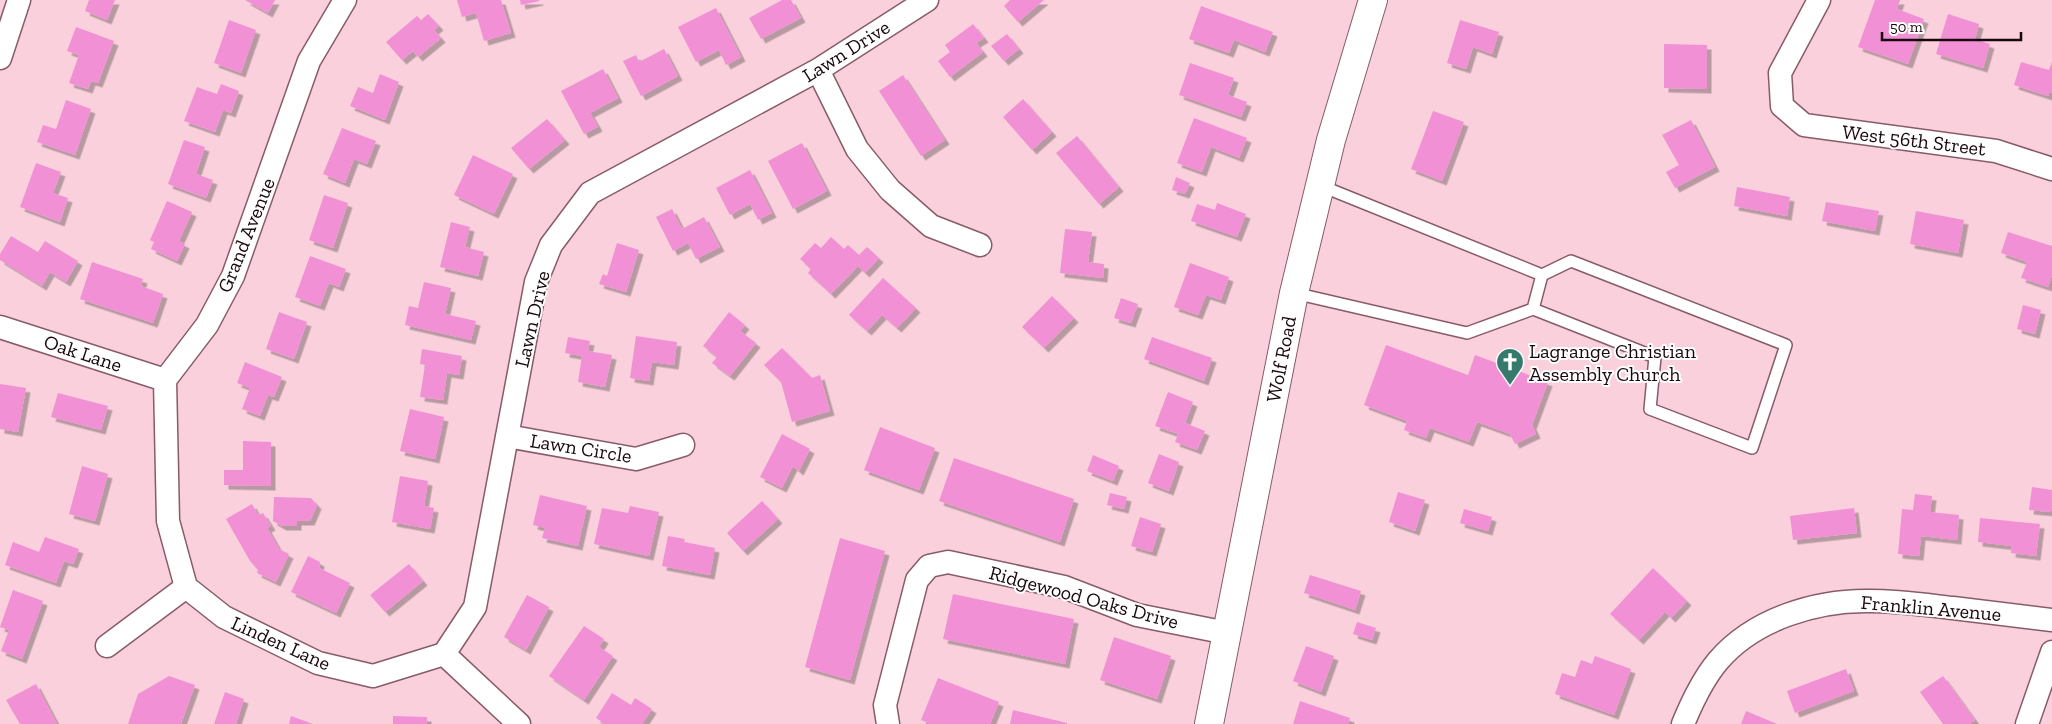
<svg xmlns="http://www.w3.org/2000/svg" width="2052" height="724" viewBox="0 0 2052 724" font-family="'Zilla Slab',serif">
	<defs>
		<filter id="shadow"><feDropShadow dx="4.5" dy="4.5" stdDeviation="0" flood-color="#0004"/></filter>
	</defs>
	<rect width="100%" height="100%" fill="#fad0dc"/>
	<!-- building -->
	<path fill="#f290d6" filter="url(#shadow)" d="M89,0H115L107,20L85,11Z
		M245,0H275L268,13Z
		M457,0H501L511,33L484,41L476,13L462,17Z
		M520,0H539V1L521,5Z
		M782,0H791L801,18L761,39L749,18Z
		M1010,0H1044L1018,22L1004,6Z
		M1875,0H1900L1897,9L1924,19L1908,64L1858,47Z
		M1201,6L1273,32L1265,52L1234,40L1229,53L1189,39Z
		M716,8L741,57L726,65L719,50L696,62L678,27Z
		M428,14L439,26L434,30L441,38L418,57L413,51L402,60L386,42L417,16L421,20Z
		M1948,14L1979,24L1975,39L1990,44L1983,68L1936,54Z
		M229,20L256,30L241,73L214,63Z
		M1460,20L1499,32L1492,54L1473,47L1466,69L1447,63Z
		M973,24L984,38L976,43L983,52L950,77L938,61L950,52L945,45Z
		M76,27L114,41L98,83L91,81L88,89L69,83L79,55L67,51Z
		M1007,34L1019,49L1004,61L991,46Z
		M1664,44L1707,45V89L1664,88Z
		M664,49L678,76L641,96L623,61L636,55L639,62Z
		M2021,62L2049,70L2052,62V93L2049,92L2048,96L2014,85Z
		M1190,63L1234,78L1228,95L1247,102L1241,117L1179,95Z
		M603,69L618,98L590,113L598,127L584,134L561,91Z
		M380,74L399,82L385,120L350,106L358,87L373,93Z
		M903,75L945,140L921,156L879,91Z
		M221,84L239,91L231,113L223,110L215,132L184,121L197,87L217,94Z
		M1023,99L1052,132L1032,150L1003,117Z
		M66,100L91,109L75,155L37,142L43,125L56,129Z
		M1433,111L1464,122L1442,181L1411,169Z
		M1194,118L1247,138L1239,158L1211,147L1202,172L1177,163Z
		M547,119L565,140L529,169L511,148Z
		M1691,120L1715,167L1675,188L1666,172L1679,165L1662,135Z
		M342,128L376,141L367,164L354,159L345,183L323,174Z
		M1077,136L1119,187L1099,204L1056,153Z
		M184,140L205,147L196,174L213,180L206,198L168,184Z
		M802,143L827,191L793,209L768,161Z
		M473,155L513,174L494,214L454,195Z
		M36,163L61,172L53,193L68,198L60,222L20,207Z
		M750,170L772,213L758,220L750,204L730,215L716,188Z
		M1176,177L1190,183L1185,194L1172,190Z
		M1737,187L1790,197L1787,216L1734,206Z
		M324,195L348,203L333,248L309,240Z
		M167,201L192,212L179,241L185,244L177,261L151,249L154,242L150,240Z
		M1826,202L1879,211L1875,231L1822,221Z
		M1217,203L1246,214L1237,237L1191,221L1197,204L1215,210Z
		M672,209L682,229L704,217L720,247L696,259L688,243L673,251L656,217Z
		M1916,211L1964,220L1958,253L1910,244Z
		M451,222L470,227L465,247L484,252L478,276L440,267Z
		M1065,229L1092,232L1088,262L1104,264L1103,278L1060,273Z
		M2008,232L2052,246V275L2048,287L2021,278L2027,262L2001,253Z
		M11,236L38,252L45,241L78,261L66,282L50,272L42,286L0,260V254Z
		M831,237L844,249L848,245L859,255L867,247L879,258L865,273L858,266L831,294L808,273L811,269L800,259L815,243L821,248Z
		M617,243L639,250L626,292L599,284L603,274L607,276Z
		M310,256L346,269L339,287L329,283L320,306L295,297Z
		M92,262L143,279L141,286L163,294L153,323L80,299Z
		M1190,263L1229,277L1221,300L1206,295L1198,315L1174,307Z
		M883,278L916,308L897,328L882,315L867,331L849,315Z
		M424,282L451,288L445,314L476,321L471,340L405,325L409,306L418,308Z
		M1052,296L1074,318L1044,348L1022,327Z
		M1121,298L1138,304L1131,323L1114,318Z
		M2023,305L2041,310L2035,334L2017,329Z
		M279,312L307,322L294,359L266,349Z
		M729,312L745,325L740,331L756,343L730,376L712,363L717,357L703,346Z
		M636,336L677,342L674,365L652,362L649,381L630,378Z
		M568,337L590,341L588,351L612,355L605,387L578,382L582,356L565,353Z
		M1152,337L1212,358L1204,381L1144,359Z
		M1386,345L1468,375L1475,355L1548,382L1532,425L1536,434L1515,444L1510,434L1477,422L1469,442L1430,428L1426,438L1404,430L1407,421L1364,405Z
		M782,348L812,378L820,375L830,411L792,422L781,382L764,365Z
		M422,349L462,356L459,375L447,373L443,400L420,397L425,365L420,364Z
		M245,362L282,377L274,397L268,395L260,416L242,409L250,388L237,383Z
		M0,384L26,388L18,432L0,429Z
		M1168,392L1193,402L1185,423L1205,431L1197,450L1175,442L1178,434L1155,426Z
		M58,393L108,406L101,430L51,417Z
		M410,409L444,417L435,459L400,451Z
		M880,427L935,448L919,490L864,470Z
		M782,434L810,449L799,471L793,466L782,488L760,477Z
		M243,441L271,442V486L224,485V470H243Z
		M1159,454L1179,462L1169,491L1148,483Z
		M1093,455L1119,466L1113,481L1087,471Z
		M954,458L1074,499L1060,542L939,501Z
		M82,466L108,474L95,521L69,514Z
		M400,476L428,481L424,506L434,508L430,529L392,522Z
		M2032,487L2052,490L2051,512L2029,510Z
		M1398,492L1425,500L1415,531L1389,522Z
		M1110,493L1127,497L1124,509L1107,505Z
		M1915,494L1932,496L1930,512L1959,515L1957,540L1921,536L1919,556L1898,554L1902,509L1913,510Z
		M540,495L587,506L578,546L542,538L545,528L533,525Z
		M274,497L311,498L317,505L310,521H297V526H282L273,521Z
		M762,501L778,519L743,551L727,533Z
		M252,504L258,515L263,513L271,526L267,528L279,549L289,554L276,582L257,573L258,570L250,561L226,519Z
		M630,506L659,512L649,556L594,544L602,508L628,513Z
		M1854,508L1857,533L1793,540L1790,516Z
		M1464,509L1492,517L1488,531L1460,523Z
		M1140,517L1161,524L1152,552L1131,546Z
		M1980,518L2040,524L2036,556L2011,553L2012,546L1978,542Z
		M668,536L685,539L684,542L715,548L710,575L662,566Z
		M45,537L79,549L73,564L64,561L56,583L5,565L13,542L39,552Z
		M840,538L885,551L850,680L805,667Z
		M308,556L320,562L319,568L350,583L336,613L291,592Z
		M409,564L423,581L385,612L370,595Z
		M1653,568L1687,601L1671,618L1665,612L1639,640L1610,614Z
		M1310,575L1361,591L1355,610L1304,593Z
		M13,590L43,601L22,659L1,651L9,630L0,627Z
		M953,594L1074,619L1065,664L943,639Z
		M527,595L549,607L526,650L504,637Z
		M1357,622L1376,628L1372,640L1353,634Z
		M584,626L604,639L599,647L613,656L584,700L549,676Z
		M1114,637L1171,656L1157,699L1100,680Z
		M1306,646L1334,656L1321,692L1293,681Z
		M1595,656L1631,669L1614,715L1555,694L1562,673L1575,677L1581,660L1592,664Z
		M1846,669L1854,691L1795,713L1787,691Z
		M169,676L195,685L181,724H128L138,694Z
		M1943,676L1975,720L1969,724H1943L1920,692Z
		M938,678L999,702L990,724H931L921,720Z
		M36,684L57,724H20L6,700Z
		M225,692L244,699L236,724H214Z
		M612,693L631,705L635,698L652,709L642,724H605L596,718Z
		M1300,701L1350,718L1348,724H1293Z
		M1013,710L1067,723V724H1010Z
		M1746,711L1777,724H1741Z
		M291,716L313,724H289Z
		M393,716L427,717V724H393Z"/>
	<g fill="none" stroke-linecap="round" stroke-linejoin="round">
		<defs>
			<path id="lane" d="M1319,185L1542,275L1571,261L1786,345L1752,448L1650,409L1655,357L1533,309L1542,275
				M1294,293L1467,333L1533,309"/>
			<path id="street" d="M1819,0L1780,73L1782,106L1804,125L1996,151L2052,169
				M0,58L19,0
				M818,70L857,149L890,190L931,226L980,245
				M0,327L165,380
				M507,436L636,459L683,445
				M186,587L168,521L165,380L207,325L233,276L309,61L345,0
				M186,587L224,617L318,663L373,676L444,654
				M107,646L186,587
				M444,654L475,607L536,282L551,245L590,193L818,70L927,0
				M444,654L519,724
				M888,724L885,705L917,580L929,566L948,562L1064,587L1137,615L1227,633
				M1683,724C1692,702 1703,679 1718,661C1754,619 1816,600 1870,601C1898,601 1926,605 1953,608C1986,612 2019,616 2052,620
				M2027,724L2052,652"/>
			<path id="secondary" d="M1209,724L1294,293L1331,140L1373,0"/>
		</defs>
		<!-- lane casing -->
		<use href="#lane" stroke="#885b69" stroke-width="14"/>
		<!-- street casing -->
		<use href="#street" stroke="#885b69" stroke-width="25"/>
		<!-- secondary casing -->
		<use href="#secondary" stroke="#885b69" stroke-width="30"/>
		<!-- lane -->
		<use href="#lane" stroke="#fff" stroke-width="11"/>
		<!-- street -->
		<use href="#street" stroke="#fff" stroke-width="22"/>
		<!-- secondary -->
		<use href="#secondary" stroke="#fff" stroke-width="28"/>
	</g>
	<!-- icons -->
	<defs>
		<symbol id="church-pin" viewBox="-11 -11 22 30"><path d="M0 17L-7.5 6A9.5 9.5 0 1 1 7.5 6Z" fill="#367a6d" stroke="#fefefe"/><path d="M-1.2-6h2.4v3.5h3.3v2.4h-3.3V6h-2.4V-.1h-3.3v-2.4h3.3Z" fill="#fff"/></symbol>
	</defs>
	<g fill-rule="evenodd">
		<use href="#church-pin" x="1494" y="346" width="32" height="43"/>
	</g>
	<g text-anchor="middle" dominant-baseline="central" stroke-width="4" stroke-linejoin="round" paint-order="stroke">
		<!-- street labels -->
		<g font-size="20" fill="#18080d" stroke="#fefefe">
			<text transform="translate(846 51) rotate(-32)">Lawn Drive</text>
			<text transform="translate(1914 140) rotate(7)">West 56th Street</text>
			<text transform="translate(246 235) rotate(-68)">Grand Avenue</text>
			<text transform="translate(532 319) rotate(-77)">Lawn Drive</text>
			<text transform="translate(83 353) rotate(18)">Oak Lane</text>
			<text transform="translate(1281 359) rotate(-79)">Wolf Road</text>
			<text transform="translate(581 448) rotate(9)">Lawn Circle</text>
			<text transform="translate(1084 597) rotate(15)">Ridgewood Oaks Drive</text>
			<text transform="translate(1931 608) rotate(5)">Franklin Avenue</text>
			<text transform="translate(281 643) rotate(24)">Linden Lane</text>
		</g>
		<!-- poi labels -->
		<g font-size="20" fill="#18080d" stroke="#fefefe" text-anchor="start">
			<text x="1529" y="351">Lagrange Christian<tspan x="1529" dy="23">Assembly Church</tspan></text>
		</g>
	</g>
	<!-- scale -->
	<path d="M1882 32v8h139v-8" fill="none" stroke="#18080d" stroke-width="2.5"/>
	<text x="1890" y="32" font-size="15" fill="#18080d" stroke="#fefefe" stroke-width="4" paint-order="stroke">50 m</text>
</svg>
